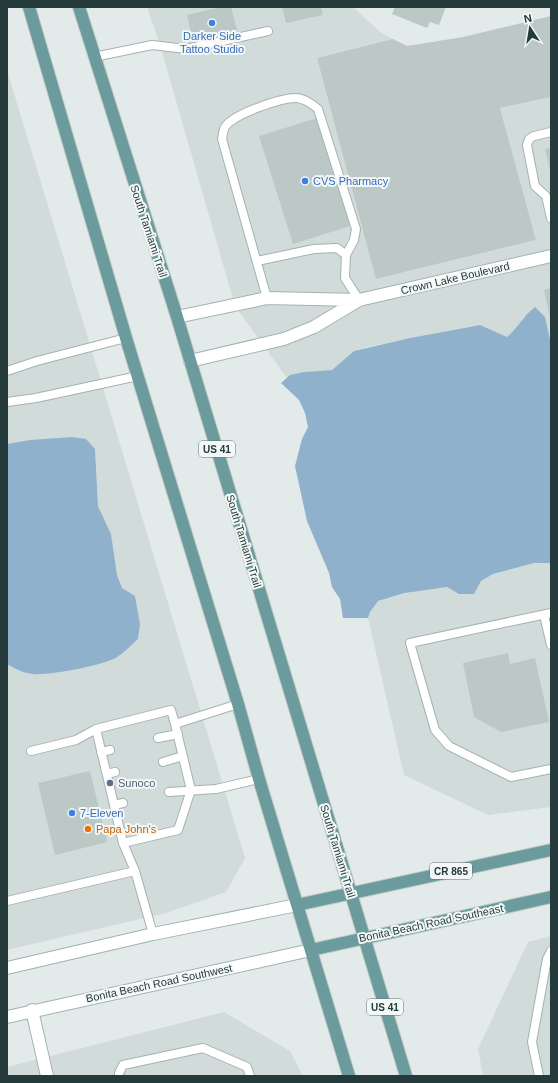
<svg xmlns="http://www.w3.org/2000/svg" width="558" height="1083" viewBox="0 0 558 1083" font-family="Helvetica,sans-serif">
	<rect width="100%" height="100%" fill="#e2ebea"/>
	<!-- built -->
	<path fill="#d1dbd9" d="M147,7H353L380,32L393,39L317,58L377,279L536,240L500,108L551,97V344L545,318L524,316L517,328L507,337L480,325L466,327L367,347L354,351L332,370L304,372L290,375L287,378L235,306L160,45Z
		M7,70L245,858L226,892L166,913L7,950V664L20,671L128,648L138,639L140,624L135,596L122,588L117,575L111,534L98,506L95,449L44,440H30L7,444Z
		M534,563H551V807L488,815L404,775L368,618L370,612L378,601L419,590L447,587L459,594L493,574Z
		M551,936V1076H483L478,1049L528,942Z
		M224,1012L290,1051L303,1076H7V1067Z"/>
	<!-- water -->
	<path fill="#8fb1cb" d="M535,307L545,317L551,344V563H534L493,574L481,581L474,594H459L447,587L405,593L378,601L370,612L368,618H343L340,599L332,587L329,573L307,521L295,466L302,439L308,427L305,413L299,400L281,383L290,375L304,372L332,370L354,351L410,338L480,325L507,337C519,327 522,317 535,307Z
		M72,437L86,439L95,449L98,506L111,534L117,575L122,588L135,596L140,624L138,639C131,645 125,652 117,657C106,665 47,676 33,674C23,673 15,669 7,664V444L30,440Z"/>
	<!-- building -->
	<path fill="#bbc8c6" d="M221,7H231L237,30L193,40L187,15Z
		M282,7H321L323,15L286,23Z
		M395,7H446L439,25L430,22L427,28L392,14Z
		M551,16V97L500,108L536,240L376,279L317,58L393,39L407,46L463,37Z
		M317,118L350,226L293,244L259,136Z
		M551,148V170H550L545,149Z
		M551,288V317H550L544,290Z
		M508,653L510,664L535,658L549,722L501,732L474,717L463,663Z
		M90,771L107,842L55,855L38,783Z"/>
	<g fill="none" stroke-linecap="round" stroke-linejoin="round">
		<defs>
			<path id="service" d="M94,57L152,45L186,49L268,31
				M551,132L534,136L529,139L527,145L535,186L546,196L551,218
				M257,261L314,249L337,248L346,255L345,278L359,300
				M267,298L222,139C223,135 223,130 225,127C233,114 281,98 296,98C304,98 312,104 318,109L356,229L354,240L346,255
				M7,371L37,361L126,338
				M7,402L36,398L138,376
				M551,613L410,643L435,730L449,746L511,777L551,769
				M544,615L551,645
				M96,729L171,710L175,724
				M158,738L178,734
				M31,751L76,740L96,729L123,843
				M101,752L110,750
				M163,762L183,756
				M107,774L115,772
				M169,792L216,789L259,779
				M114,805L123,803
				M7,901L135,871
				M153,934L135,871L123,843L178,830L191,790L175,724L238,704
				M119,1076V1073L123,1065L203,1048L247,1067L250,1076
				M539,1076L532,1042L547,959L551,951"/>
			<path id="minor" d="M177,317L267,298L359,300L551,256
				M190,361L284,339L314,327L359,300
				M32,1010L47,1076"/>
			<path id="secondary" d="M7,968L153,934L297,905
				M7,1017L311,950"/>
			<path id="primary" d="M29,7L126,338L238,704L259,779L349,1076
				M79,7L177,317L406,1076
				M297,905L551,850
				M311,950L551,897"/>
		</defs>
		<!-- service casing -->
		<use href="#service" stroke="#a5b2b2" stroke-width="10"/>
		<!-- minor casing -->
		<use href="#minor" stroke="#a5b2b2" stroke-width="14"/>
		<!-- secondary casing -->
		<use href="#secondary" stroke="#9fb3b1" stroke-width="14"/>
		<!-- primary casing -->
		<use href="#primary" stroke="#c2c8c8" stroke-width="14"/>
		<!-- service -->
		<use href="#service" stroke="#fff" stroke-width="8"/>
		<!-- minor -->
		<use href="#minor" stroke="#fff" stroke-width="12"/>
		<!-- secondary -->
		<use href="#secondary" stroke="#fff" stroke-width="12"/>
		<!-- primary -->
		<use href="#primary" stroke="#6b9b9c" stroke-width="12"/>
	</g>
	<!-- markers -->
	<g fill="#3f7fe0" stroke="#f3f8f7" stroke-width="1.5">
		<circle cx="212" cy="23" r="4"/>
		<circle cx="305" cy="181" r="4"/>
		<circle cx="72" cy="813" r="4"/>
	</g>
	<circle fill="#5c6f8a" stroke="#f3f8f7" stroke-width="1.5" cx="110" cy="783" r="4"/>
	<circle fill="#e8710a" stroke="#f3f8f7" stroke-width="1.5" cx="88" cy="829" r="4"/>
	<g text-anchor="middle" dominant-baseline="central" stroke-width="4" stroke-linejoin="round" paint-order="stroke">
		<!-- shield labels -->
		<g fill="#f3f8f7" stroke="#627373" stroke-width="1">
			<rect x="199" y="441" width="36" height="16" rx="3"/>
			<rect x="430" y="863" width="42" height="16" rx="3"/>
			<rect x="367" y="999" width="36" height="16" rx="3"/>
		</g>
		<g font-size="10" font-weight="bold" fill="#243a3b">
			<text x="217" y="449">US 41</text>
			<text x="451" y="871">CR 865</text>
			<text x="385" y="1007">US 41</text>
		</g>
		<!-- shop labels -->
		<g font-size="11" fill="#366cbe" stroke="#f3f8f7" text-anchor="start">
			<text x="212" y="36" text-anchor="middle">Darker Side<tspan x="212" dy="13">Tattoo Studio</tspan></text>
			<text x="313" y="181">CVS Pharmacy</text>
			<text x="80" y="813">7-Eleven</text>
		</g>
		<!-- street labels -->
		<g font-size="11" fill="#243a3b" stroke="#f3f8f7">
			<text transform="translate(149 231) rotate(72)">South Tamiami Trail</text>
			<text transform="translate(455 278) rotate(-13)">Crown Lake Boulevard</text>
			<text transform="translate(244 541) rotate(73)">South Tamiami Trail</text>
			<text transform="translate(338 851) rotate(73)">South Tamiami Trail</text>
			<text transform="translate(431 923) rotate(-12)">Bonita Beach Road Southeast</text>
			<text transform="translate(159 983) rotate(-12)">Bonita Beach Road Southwest</text>
		</g>
		<!-- service labels -->
		<g font-size="11" fill="#4e5e75" stroke="#f3f8f7" text-anchor="start">
			<text x="118" y="783">Sunoco</text>
		</g>
		<!-- food labels -->
		<g font-size="11" fill="#c56008" stroke="#f3f8f7" text-anchor="start">
			<text x="96" y="829">Papa John's</text>
		</g>
	</g>
	<!-- border -->
	<rect width="558" height="1083" fill="none" stroke="#243a3b" stroke-width="16"/>
	<!-- north arrow -->
	<g transform="translate(530 28) rotate(348)" stroke="#f3f8f7" stroke-width="3" paint-order="stroke">
	<path d="M0-3L7 15L0 10L-7 15Z" fill="#243a3b"/>
	<text y="-6" font-size="11" font-weight="bold" text-anchor="middle" fill="#243a3b">N</text>
	</g>
</svg>
